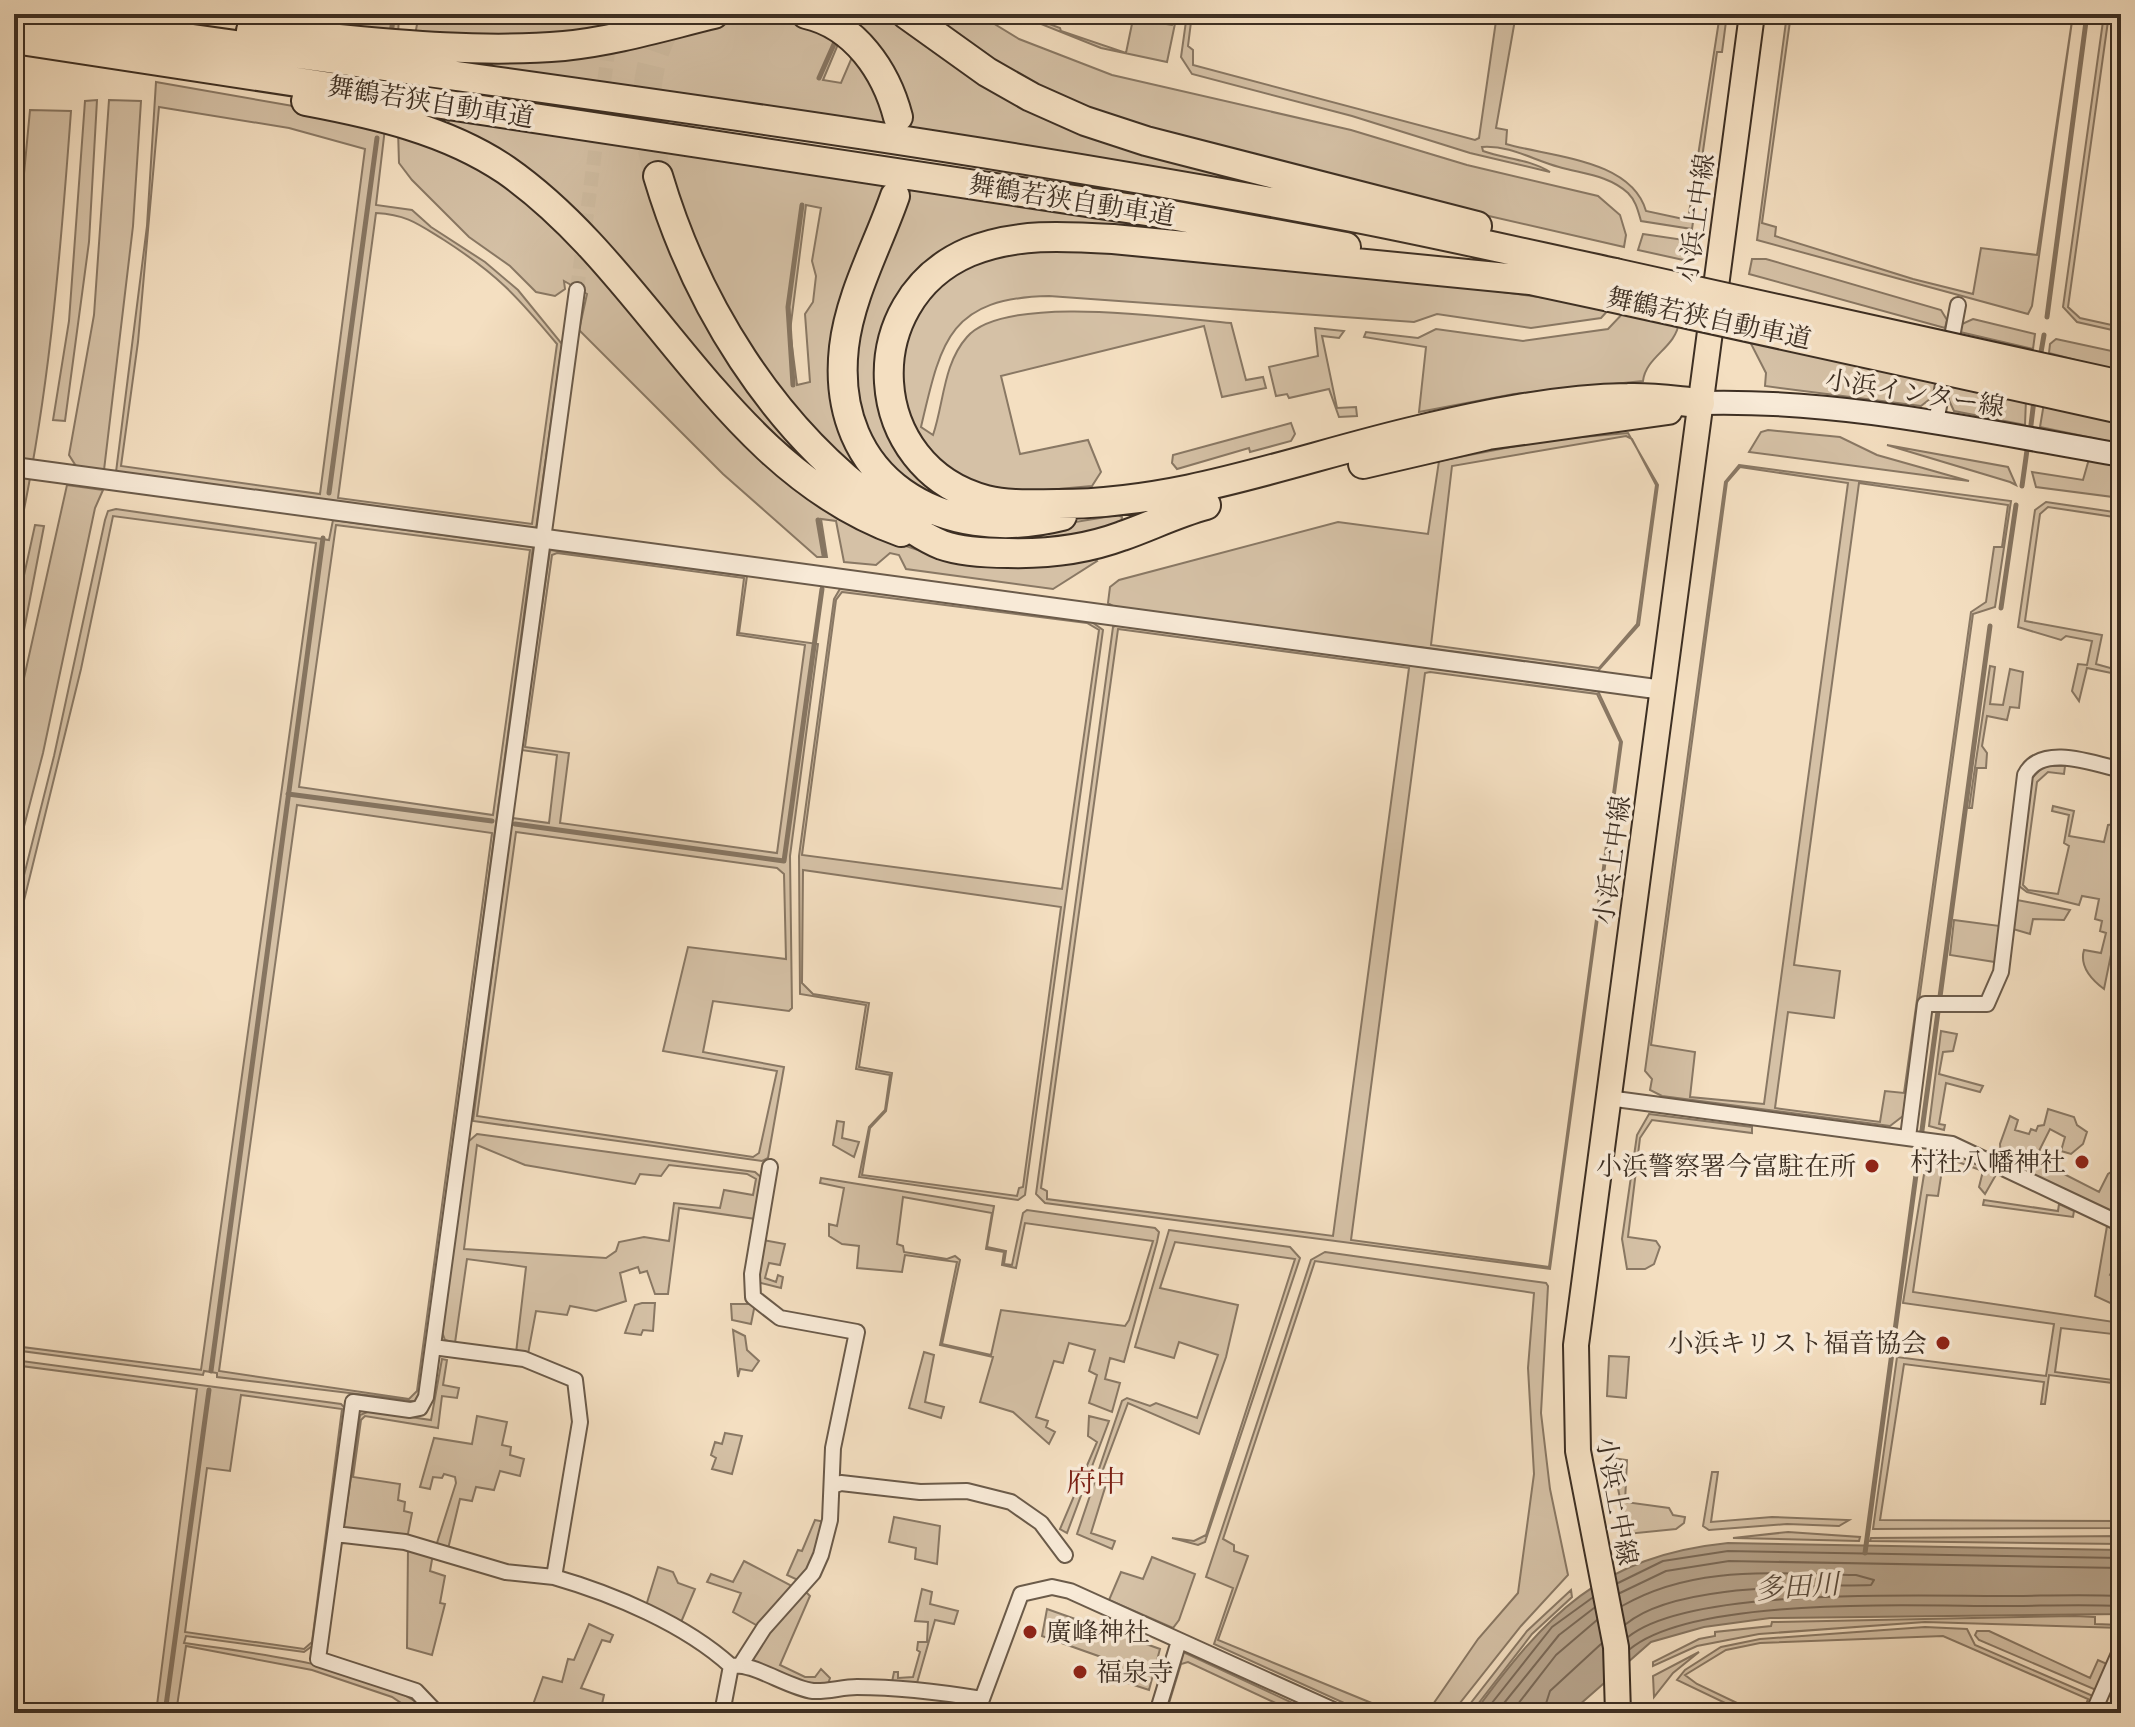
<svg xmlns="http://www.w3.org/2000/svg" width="2135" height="1727" viewBox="0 0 2135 1727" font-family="'Libre Caslon Text','Noto Serif JP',serif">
	<rect width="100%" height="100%" fill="#f4dfc1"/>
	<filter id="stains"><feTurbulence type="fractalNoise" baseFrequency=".0025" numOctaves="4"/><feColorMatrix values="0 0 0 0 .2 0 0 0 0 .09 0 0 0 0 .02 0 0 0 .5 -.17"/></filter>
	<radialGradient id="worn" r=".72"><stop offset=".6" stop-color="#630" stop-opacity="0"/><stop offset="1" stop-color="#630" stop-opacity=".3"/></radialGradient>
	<!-- green -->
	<path fill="#d5c1a6" stroke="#897864" stroke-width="2" fill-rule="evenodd" d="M170,14H399L398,36Z
		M419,14H675L552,37L415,35Z
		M833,14H892L954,61L1333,199L436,63L742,19C780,17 806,25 839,42L823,80L841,83L853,55Z
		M925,14H978L1019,39L1112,75L1351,130L1467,165L1598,196L1620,215L1626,235L1624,247L1454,208L1127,126L1037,89Z
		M1016,14H1034L1036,19L1060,28L1061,31L1126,53L1133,19L1172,25L1177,14L1167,62L1101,48Z
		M1187,14H1192L1188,46L1193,50V65L1475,140L1479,138L1497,14H1516L1496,128L1507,130L1506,144C1551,157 1631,159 1646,211L1688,220L1720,14H1727L1722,52H1717L1692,229L1641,221C1638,211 1636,201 1628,193C1608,175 1583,174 1559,167C1533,160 1510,145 1482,147L1483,151C1504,159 1530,159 1550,172L1470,153L1352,116L1192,74L1181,57Z
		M1787,14H1791L1762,223L1776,227L1775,236L1913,279L1973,294L1981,248L2037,255L2073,14L2032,306L2028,314L1757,240Z
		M2104,14H2109L2068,307L2080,318L2121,327V332L2077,322L2063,307Z
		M156,82L316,110L385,128L376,205L412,210L431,227L485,262L518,290L562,344L536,529L116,472L147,226ZM159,107L289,128L365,149L320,494L121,466L138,342ZM376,213C408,215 418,224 444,240C497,274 517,296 557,344L532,524L338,498Z
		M97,100L89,242L65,421L53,420L69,321L85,101Z
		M109,100L141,101L133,226L104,470L76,466L69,455L94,315Z
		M30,110L71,111C60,261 48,409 14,556V280Z
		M453,117L977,196L1174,231L1170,235C1100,229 1019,213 954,248C840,309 860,461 975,506L977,511L973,513C881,488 836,414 860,320C871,276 893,236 905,192L885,189C855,303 784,388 889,493L886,497C780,411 704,301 666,169L647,174C678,299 755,406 849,492V496H845C804,473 771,438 739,403C648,304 578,190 453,132L448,122ZM806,205L821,208L812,261L816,276L813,302L805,314L810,382L797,385L790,331Z
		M398,130L416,135L517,189L876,536L933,555L1092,556L1097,561L1053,589L906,569L899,555L890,553L876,565L844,562L836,521L821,519L827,557H817L723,474L579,330L587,294L564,281L565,289L555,296L536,292L510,266L469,237L412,180L399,163Z
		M1643,234L1691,241L1688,261L1638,250Z
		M1039,246L1387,276L1611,307L1601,318L1531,328L1437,314L1414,322L1049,296C949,298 941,341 921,427L933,435C944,403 943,364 967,337C1005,293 1173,318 1231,323L1246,380L1263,377L1266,388L1222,397L1204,326L1001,376L1020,454L1088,440L1101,472L1092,486L1012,493L972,484L939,462L910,424L899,365L921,302L963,266Z
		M1752,259H1766L1941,310L1947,320L1945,328L1749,274Z
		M1625,311L1679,322C1676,348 1646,356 1643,381L1514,394L1419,412L1426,347L1364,337L1366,332L1418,338L1436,329L1523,341L1608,329Z
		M1973,319L2035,334L2033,349L1960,332L1962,324Z
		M1315,328L1344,331L1339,338L1322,336L1337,408L1356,407L1357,416L1339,417L1329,389L1289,398L1287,394L1276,396L1269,367L1318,356Z
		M1747,336L1938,379L1935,395L1921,406L1765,386L1766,373Z
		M2056,339L2121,353V372L2049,353L2050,344Z
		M1951,381L2026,399L2025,425L1954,411L1947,396Z
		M2044,403L2121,419V444L2040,427Z
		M1291,423L1295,434L1291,441L1250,452L1249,448L1177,469L1172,463L1173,455Z
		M1768,430L1840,437L1877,455L1969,481L1749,452L1761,432Z
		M1628,433L1658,485L1639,625L1598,671L1115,607L1108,603L1110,587L1119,580L1338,522L1428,534L1439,461L1547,440ZM1626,436L1632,439L1656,485L1637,624L1599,668L1431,645L1452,466Z
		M1887,445L2008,467L2016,485L2010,482Z
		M2089,459L2121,466V498L2036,487L2032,472L2083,480Z
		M1739,465L2011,501L1995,607L1973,614L1903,1116L1890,1126L1662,1096L1650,1090L1652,1079L1645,1071L1725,482ZM1740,467L1848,483L1764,1104L1690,1097L1695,1052L1651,1045L1727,482ZM1859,483L2008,505L2002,547H1994L1986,602L1971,612L1904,1093L1885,1091L1880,1122L1775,1108L1788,1012L1834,1018L1840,971L1794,965Z
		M67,485L103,490L95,508L43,753L14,865V723Z
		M2046,502L2121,513V518L2048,507L2040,514L2025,621L2102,635L2096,664L2121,671V675L2087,668L2079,701L2072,691L2078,664L2087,665L2092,641L2066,636L2061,640L2018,627L2035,510Z
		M116,509L329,540L333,520L533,547L420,1392L415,1401L217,1377V1373L204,1371L203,1375L14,1350V1346L201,1370L316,543L113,516L81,669L14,941V915L54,756L105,520L108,511ZM336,525L530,550L493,815L299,787ZM297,805L492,833L417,1391L409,1399L219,1371Z
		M1118,515L1122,517L1121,524L1060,540H979L977,538Z
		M35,525L44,526L14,682V621Z
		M550,550L747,576L739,633L818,644L790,856L792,1008L789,1011L713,1001L703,1052L784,1067L768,1158L762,1161L473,1121L512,818L549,823L557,755L521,750ZM557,553L744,578L737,635L805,645L777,853L560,823L569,753L525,747L552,555ZM516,832L777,868L784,874L786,959L688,947L663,1051L777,1071L759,1153L753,1157L477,1116Z
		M841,587L1089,620L1103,630L1025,1195L1018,1200L859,1177L869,1127L885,1110L890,1075L856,1069L866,1005L800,994L799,856L834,599ZM842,592L1087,623L1099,630L1062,889L802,855L836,600ZM803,870L1061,907L1023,1187L1019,1188L1017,1196L862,1175L870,1128L886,1111L892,1073L859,1067L869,1003L813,994L802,983Z
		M1117,625L1598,691L1622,742L1550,1269L1045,1203L1036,1194L1113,627ZM1118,629L1409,668L1333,1236L1047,1199V1191L1041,1188ZM1430,672L1597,694L1620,742L1549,1267L1351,1240L1425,673Z
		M1990,666L1995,667L1990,704L2003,705L2010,669L2023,672L2019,708L2010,707L2007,720L1987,716L1982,746L1987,753L1986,768H1977L1972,808H1969Z
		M2044,766H2065L2064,774L2048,772L2037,782L2023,885L2028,890L2058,894L2069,846L2064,843L2069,815L2052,811L2053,806L2074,811L2069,836L2104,842L2108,825L2116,824L2121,818L2118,851L2121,853V911H2116L2113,929L2121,931L2119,939L2114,940L2104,989C2092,980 2079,967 2084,950L2101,953L2106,933L2100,931L2102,921L2095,919L2099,899L2082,896L2079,905L2027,892L2019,886L2032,778Z
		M2017,900L2070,910L2064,920L2033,919L2030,934L2013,929Z
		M1954,920L2000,926L1995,962L1950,955Z
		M1941,1031L1957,1034L1953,1051L1943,1052L1939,1074L1983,1086L1980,1092L1946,1083L1939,1124L1945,1125L1944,1130L1929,1126Z
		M2048,1109L2074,1117L2077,1125L2087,1132L2083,1144L2071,1154L2061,1151L2065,1137L2050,1129L2039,1151L2056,1159L2060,1172L2099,1192L2108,1174L2121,1166V1218L2001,1160L2000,1144L2010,1116L2018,1120L2015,1130L2029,1134L2031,1129L2036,1131L2038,1126L2044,1125Z
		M1649,1114L1752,1127V1133L1652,1120L1640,1138L1628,1237L1656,1241L1660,1247L1654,1264L1645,1269H1627L1622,1239L1637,1135Z
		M837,1121L844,1122L842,1138L859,1142L854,1157L833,1145Z
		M477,1134L755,1172L763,1179L756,1219L679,1208L668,1294H655L647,1271L640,1273L638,1267L620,1273L626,1301L596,1311L570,1306L567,1315L536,1311L528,1354L516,1353L526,1267L467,1259L455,1343L445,1340L442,1332L468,1142ZM477,1145L525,1165L635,1184L640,1174L661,1176L669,1165L747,1174L756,1179L753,1195L724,1190L720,1208L674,1203L669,1241L644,1237L619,1242L616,1251L606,1258L464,1249Z
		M1928,1150L1965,1156L1997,1173L1985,1194L1979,1187L1983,1171L1944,1157L1938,1196L1927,1195L1913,1292L2121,1323V1335L2061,1328L2055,1372L2121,1381V1384L2049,1375L2045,1404H2041L2044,1382L1904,1364L1880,1520L2121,1521V1528L1873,1529L1897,1357L2046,1376L2054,1324L1903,1303Z
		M821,1178L994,1206L987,1247L1006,1251L1004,1264L1012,1265L1023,1213L1027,1210L1155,1228L1159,1232L1157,1242L1124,1362L1110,1358L1105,1379L1120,1383L1112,1412L1089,1403L1097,1375L1089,1371L1095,1350L1069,1343L1063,1363L1054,1361L1036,1417L1048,1421L1046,1427L1055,1432L1049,1444L1013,1412L980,1402L993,1357L940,1345L957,1262L905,1255L902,1272L857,1268L859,1246L842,1244L829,1236V1224L837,1226L844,1188L820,1183ZM903,1197L992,1213L986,1249L1004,1252L1002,1265L1016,1268L1025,1223L1153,1241L1129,1320L1125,1326L1001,1310L991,1355L942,1344L960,1260L955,1256L947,1259L904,1252L903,1246L897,1244Z
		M1984,1200L2058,1211L2059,1204L2074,1211L2073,1217L1983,1205Z
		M2107,1226L2121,1232V1254L2110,1275L2121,1282V1308L2095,1296Z
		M1169,1230L1290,1247L1300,1258L1205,1542L1198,1545L1172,1538L1194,1541L1206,1535L1295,1259L1175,1242L1160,1288L1238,1305L1226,1357L1199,1434L1128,1403L1101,1475L1108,1478L1091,1533L1115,1541L1112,1549L1077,1534L1122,1401L1127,1398L1150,1406L1156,1403L1197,1418L1218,1355L1179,1342L1174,1358L1135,1347Z
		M763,1240L785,1244L780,1265L769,1263L765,1278L776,1282L778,1275L783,1277L781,1288L757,1282Z
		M1325,1252L1546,1283L1548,1286L1541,1413L1550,1489L1568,1575L1521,1626L1452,1713H1427L1478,1639L1518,1593L1534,1474L1528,1368L1534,1293L1315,1261L1223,1539L1234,1545V1551L1248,1556L1218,1640L1396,1713H1366L1214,1644L1233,1588L1206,1577L1311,1260Z
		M642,1303H655L653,1331L643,1330L641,1335L625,1333L635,1305Z
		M731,1304H755L751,1324L732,1320Z
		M733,1330L745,1336L747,1350L759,1361L752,1371L740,1369L738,1377Z
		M924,1352L934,1355L925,1402L944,1407L941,1418L909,1408Z
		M1609,1356L1629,1357L1626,1398L1607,1396Z
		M442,1359L447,1360L443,1385L459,1388L457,1398L442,1396L438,1428L365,1416L361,1420L353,1477L400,1484L398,1500L405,1502L404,1511L412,1513L407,1539L343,1531L360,1415L370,1411L431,1420Z
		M14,1360L341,1404L345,1408L315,1644L304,1652L186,1636L184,1643C252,1653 380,1666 430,1713H416L392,1697L312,1670L186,1646L176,1713H156L197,1389L14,1365ZM241,1395L342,1409L312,1642L304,1649L185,1632L207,1468L230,1471Z
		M477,1416L507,1422L502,1445L511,1447L510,1455L524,1459L520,1476L500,1471L494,1490L476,1487L472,1501L460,1499L448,1549L436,1546L456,1483L455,1477L444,1474L442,1478L433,1477L430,1489L420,1487L434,1438L472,1444Z
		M1089,1416L1109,1421L1067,1533L1060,1529L1097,1442L1088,1436Z
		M725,1433L742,1436L732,1474L712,1469L716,1458L711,1455L715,1442L722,1444Z
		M1612,1458L1627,1460L1625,1502L1669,1508L1673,1515L1685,1517L1684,1523L1676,1529L1627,1534Z
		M1712,1472H1718L1711,1522L1772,1517L1849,1520L1839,1526L1787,1524L1709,1530L1703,1526Z
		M894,1517L940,1526L937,1564L915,1559L916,1548L889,1542Z
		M815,1520L825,1522L809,1570L800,1581L787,1575L798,1550L802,1551Z
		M1788,1532L1860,1537L1859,1541L1733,1538Z
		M2121,1536V1544L1870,1541L1871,1538Z
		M408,1547L433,1554L430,1571L445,1576L440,1603L445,1604L432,1655L407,1648Z
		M1152,1557L1195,1574L1179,1620L1173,1628L1109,1600L1121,1572L1143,1579Z
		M744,1561L792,1586L758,1626L733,1612L741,1593L707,1582L711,1574L733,1582Z
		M658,1567L673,1572L678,1583L695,1589L679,1627L645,1609Z
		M922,1589L932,1592L930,1604L958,1611L954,1624L935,1620L917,1683L892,1682L894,1672H898V1678L913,1677L920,1652L917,1650L918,1642H927L928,1622L915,1621Z
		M1571,1590L1572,1597L1532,1634L1471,1713H1463L1527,1631Z
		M806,1592L810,1596L780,1665L805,1677H815L821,1669L830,1678L828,1684L801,1682L753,1663V1656L783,1613Z
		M1047,1609L1160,1649L1149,1690L1100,1674L1104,1658L1042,1636Z
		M2075,1616L2095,1617V1624L2121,1625V1628L1925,1622L1759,1634L1697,1646L1653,1666V1662L1699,1639L1715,1636V1632L1771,1626L1772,1622Z
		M589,1624L613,1635L610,1642L602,1640L581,1688L604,1695L600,1713H530L543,1677L562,1682L568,1659L574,1660Z
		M1925,1627L1967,1629L1975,1645L2093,1696L2085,1713H2083L2088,1699L1943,1636L1760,1643L1726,1650L1685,1675L1697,1684L1758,1713H1746L1677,1680L1685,1670L1721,1647L1760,1639Z
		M1989,1631L2090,1678L2098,1660L2107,1664L2096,1690L1979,1640L1975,1635L1977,1631Z
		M1181,1651L1314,1713H1297L1188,1662L1181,1664L1166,1713H1162Z
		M1699,1652L1673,1673L1654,1697L1653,1676Z"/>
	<!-- water -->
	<path fill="#b6a38b" stroke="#867561" stroke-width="2" d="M1728,1543L2121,1550V1614L1770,1618L1704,1627L1651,1642L1570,1713H1474C1546,1615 1600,1556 1728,1543Z"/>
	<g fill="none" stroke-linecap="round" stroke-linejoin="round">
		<!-- shore -->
		<path stroke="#7a6957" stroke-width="2" d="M1618,1583L1663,1561L1728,1551L2121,1558
			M1620,1593L1666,1571L1729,1561L2121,1568
			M1622,1606C1695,1564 1775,1574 1856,1575L1874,1580L1871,1585C1808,1587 1675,1583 1626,1624
			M1628,1637C1689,1587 1916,1596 1999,1596C2040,1596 2080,1594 2121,1596
			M1630,1649C1694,1596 1913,1606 1999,1606C2040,1606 2080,1604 2121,1606
			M1484,1713L1552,1627L1592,1598
			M1496,1713L1559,1635L1594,1608
			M1511,1713L1556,1655L1597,1620
			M1543,1713L1550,1691L1601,1644"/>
		<!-- stream -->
		<path stroke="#867561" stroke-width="5" d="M391,33L394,14
			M819,78L835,42
			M2047,317L2087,14
			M2040,358L2044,335
			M793,385L788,307L802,205
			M2030,433L2034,400
			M2022,486L2028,443
			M329,493L377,138
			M818,520L824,555
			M2001,608L2016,505
			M288,794L492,821
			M515,824L784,861L822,589
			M211,1371L323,538
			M1865,1553L1990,626
			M165,1713L209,1390"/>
		<!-- minor-tunnel -->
		<path stroke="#cfbca1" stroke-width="14" stroke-dasharray="14 7" stroke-linecap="butt" d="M577,290L613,14"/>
		<!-- motorway-tunnel -->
		<path stroke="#cfbca1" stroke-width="28" stroke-dasharray="28 14" stroke-linecap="butt" d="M658,176C643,118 639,64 675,14"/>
		<defs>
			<path id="minor" d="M1936,422L1958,305
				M1608,1098L1952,1144L2121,1224
				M1908,1137L1925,1004H1987L2001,972L2025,775C2041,743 2093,763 2121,770
				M433,1347L524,1359L575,1380L580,1422L554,1577C613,1594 685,1624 731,1666
				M832,1486L841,1483L920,1492L967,1491L1011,1502L1041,1523L1065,1555
				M335,1534L405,1542L506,1572L554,1577
				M741,1664L764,1628L813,1573L821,1555L830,1520L833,1448L857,1332L780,1318L753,1297L752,1274L770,1167
				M731,1666C751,1661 788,1688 813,1691C828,1692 842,1687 857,1687C899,1687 940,1692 982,1699L1021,1594L1052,1587L1070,1591L1340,1713
				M437,1713L416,1691L318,1659L353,1402L410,1410L420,1408L426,1397L577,290
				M722,1713L731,1666
				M1157,1713L1179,1641
				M2093,1713L2121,1649"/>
			<path id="tertiary" d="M14,467L1663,690"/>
			<path id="secondary" d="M1700,403C1842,399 1981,431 2121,455"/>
			<path id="primary" d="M1618,1713L1616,1647L1578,1451L1576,1345L1752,14"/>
			<path id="motorway" d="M18,14C463,79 910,133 1352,217C1440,234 1527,254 1615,273
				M806,14C855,25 886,71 898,117
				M906,14L987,72L1031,97L1085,121L1146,141L1477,226
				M251,31C354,39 460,55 564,46C615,41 664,26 714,14
				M14,39L1166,214L1346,247
				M306,101C375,114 447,130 506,170C651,271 724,469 901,532
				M658,176C696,304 772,427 881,506C900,520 920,536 942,545C962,552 987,553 1008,553C1045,554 1087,549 1122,536C1151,526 1176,513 1206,505
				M895,196C878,245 850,295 844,347C829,480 942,546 1062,516
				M1521,278L1610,297
				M1539,281L1113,239C1064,236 1015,233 969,252C855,301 864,468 986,500C1010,506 1034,504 1058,504C1184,504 1298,458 1419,430C1486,414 1558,399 1628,398C1652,397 1677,401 1700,403
				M1363,464L1488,435L1668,410"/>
		</defs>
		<!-- minor casing -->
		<use href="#minor" stroke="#6b5b4a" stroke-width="18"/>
		<!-- tertiary casing -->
		<use href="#tertiary" stroke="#6b5b4a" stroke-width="22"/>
		<!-- secondary casing -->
		<use href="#secondary" stroke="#3d2f23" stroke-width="26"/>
		<!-- primary casing -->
		<use href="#primary" stroke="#3d2f23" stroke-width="28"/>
		<!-- motorway casing -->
		<use href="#motorway" stroke="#3d2f23" stroke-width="32"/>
		<!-- minor -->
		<use href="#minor" stroke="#f8ead7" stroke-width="14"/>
		<!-- tertiary -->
		<use href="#tertiary" stroke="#f8ead7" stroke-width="18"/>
		<!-- secondary -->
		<use href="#secondary" stroke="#f8ead7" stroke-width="22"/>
		<!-- primary -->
		<use href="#primary" stroke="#f4dfc1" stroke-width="24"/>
		<!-- motorway -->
		<use href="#motorway" stroke="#f4dfc1" stroke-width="28"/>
		<defs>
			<path id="motorway-bridge" d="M1615,273L2121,385
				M1610,297L2121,409"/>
		</defs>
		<!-- motorway-bridge casing -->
		<use href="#motorway-bridge" stroke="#3d2f23" stroke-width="32" stroke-linecap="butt"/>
		<!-- motorway-bridge -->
		<use href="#motorway-bridge" stroke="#f4dfc1" stroke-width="28"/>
	</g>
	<!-- markers -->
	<g fill="#8f2418" stroke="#f8ead7" stroke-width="3">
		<circle cx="2082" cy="1162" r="8"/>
		<circle cx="1872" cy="1166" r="8"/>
		<circle cx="1943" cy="1343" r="8"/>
		<circle cx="1030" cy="1632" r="8"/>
		<circle cx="1080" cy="1672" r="8"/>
	</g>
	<g text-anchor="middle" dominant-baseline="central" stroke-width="7" stroke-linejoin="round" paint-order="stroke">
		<!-- street labels -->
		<g font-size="26" fill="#3d2f23" stroke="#f8ead7">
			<text transform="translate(431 102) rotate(9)">舞鶴若狭自動車道</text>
			<text transform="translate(1072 200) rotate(9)">舞鶴若狭自動車道</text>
			<text transform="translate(1696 218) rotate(-82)">小浜上中線</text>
			<text transform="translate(1709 318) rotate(12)">舞鶴若狭自動車道</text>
			<text transform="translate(1915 393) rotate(9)">小浜インター線</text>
			<text transform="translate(1612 860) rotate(-82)">小浜上中線</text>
			<text transform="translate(1617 1501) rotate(80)">小浜上中線</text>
		</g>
		<!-- poi labels -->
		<g font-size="26" fill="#3d2f23" stroke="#f8ead7" text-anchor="end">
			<text x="2066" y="1162">村社八幡神社</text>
			<text x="1856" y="1166">小浜警察署今富駐在所</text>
			<text x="1927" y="1343">小浜キリスト福音協会</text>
			<text x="1046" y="1632" text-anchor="start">廣峰神社</text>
			<text x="1096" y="1672" text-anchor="start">福泉寺</text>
		</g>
		<!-- water labels -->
		<g font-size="28" font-style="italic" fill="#5b4c3d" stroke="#f8ead7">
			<text transform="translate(1797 1586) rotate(-4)">多田川</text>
		</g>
		<!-- quarter labels -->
		<g font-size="30" fill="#7a1f14" stroke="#f8ead7">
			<text x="1096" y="1481">府中</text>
		</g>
	</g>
	<!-- margin -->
	<rect width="2135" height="1727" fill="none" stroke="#f4dfc1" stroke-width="48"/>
	<rect x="16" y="16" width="2103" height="1695" fill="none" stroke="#3d2f23" stroke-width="4"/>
	<rect x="24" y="24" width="2087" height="1679" fill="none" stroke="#3d2f23" stroke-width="2"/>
	<rect width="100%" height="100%" filter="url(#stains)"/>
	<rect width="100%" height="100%" fill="url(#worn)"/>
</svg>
